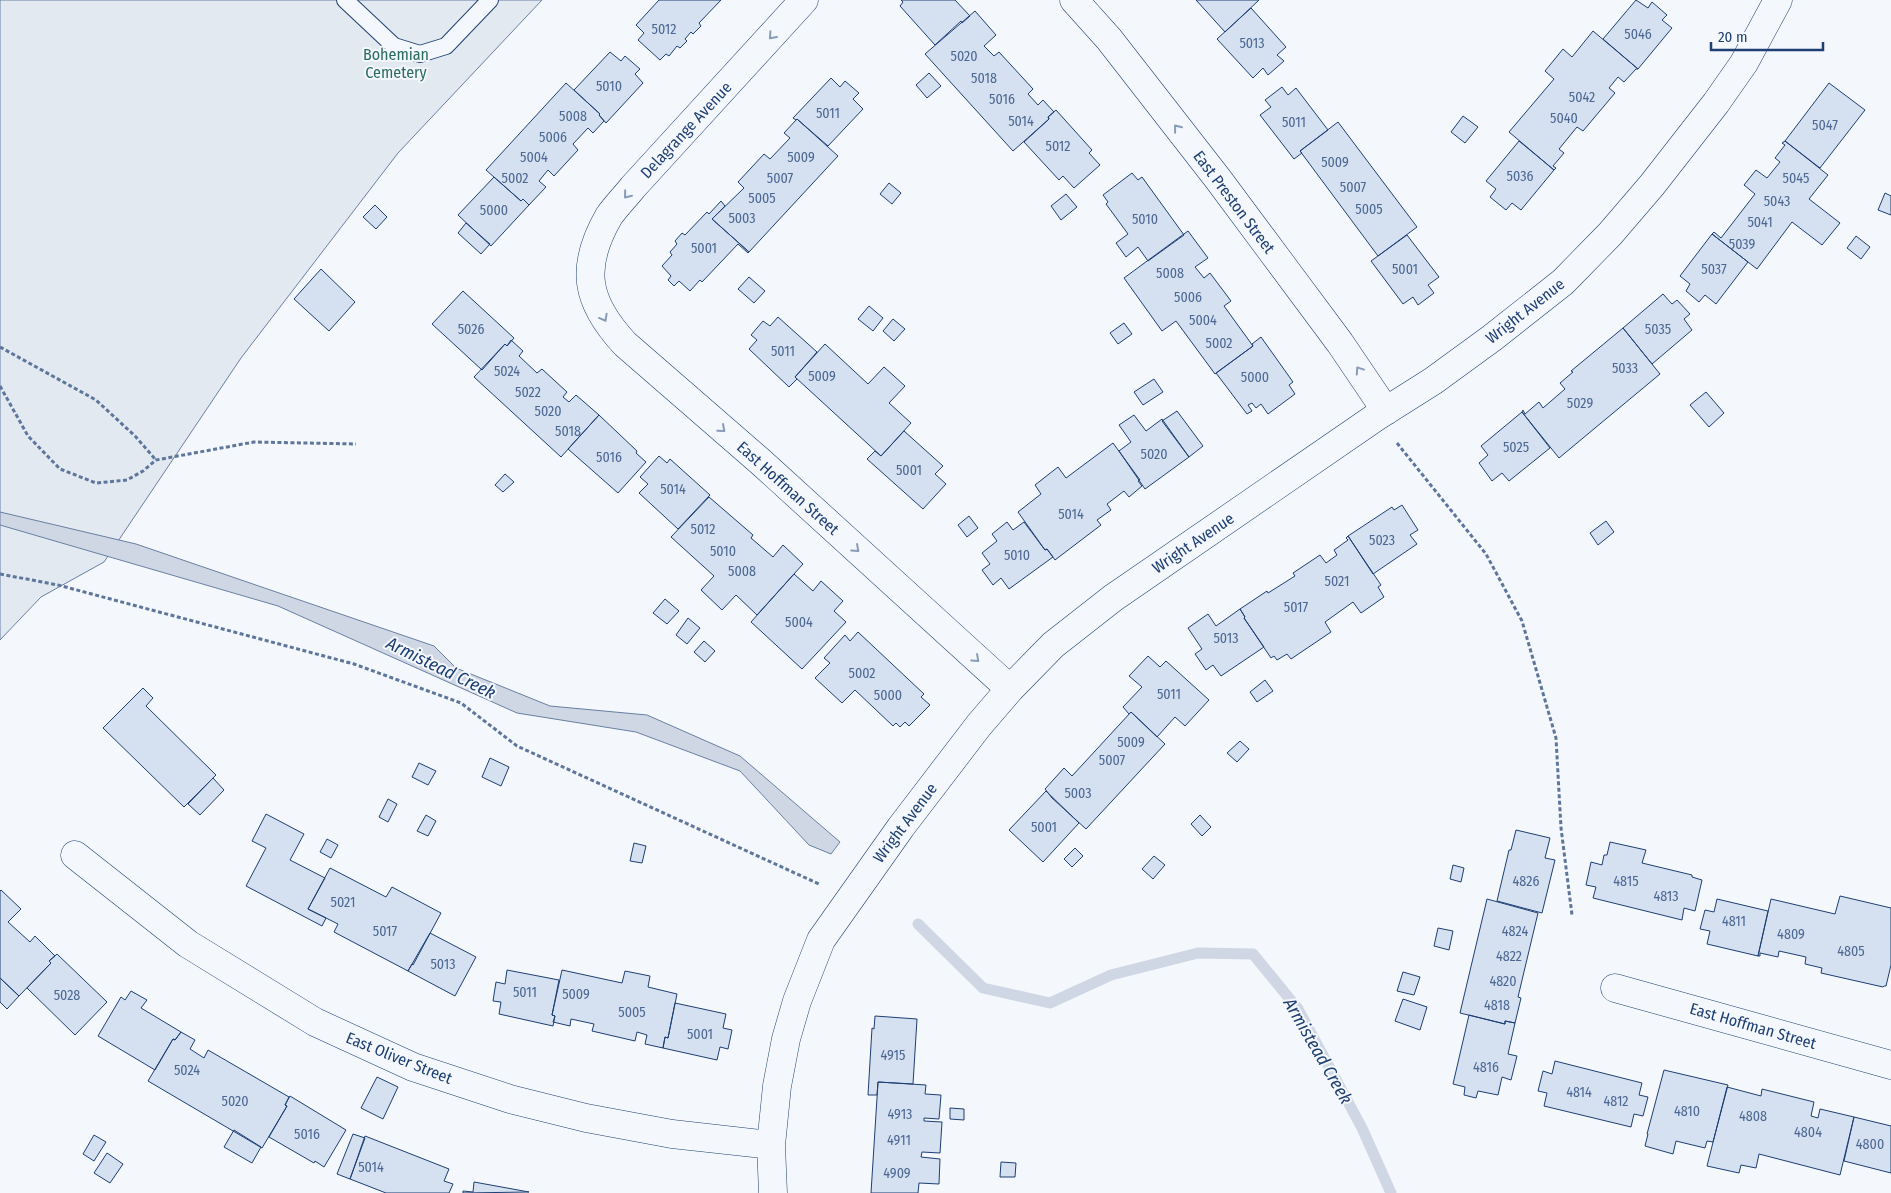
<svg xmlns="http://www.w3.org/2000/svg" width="1891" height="1193" viewBox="0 0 1891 1193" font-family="'Fira Sans Condensed',sans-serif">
	<rect width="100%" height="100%" fill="#f4f7fb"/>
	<!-- green -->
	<path fill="#e3e9f0" stroke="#687fa3" d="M0,0H542L398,153L241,358L104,562L41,597L0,640Z"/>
	<!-- water -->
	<path fill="#cfd7e4" stroke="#687fa3" d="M0,512L136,544L434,646L456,668L550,706L647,715L740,756L840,842L831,854L809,845L740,771L636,732L517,713L278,606L0,525Z"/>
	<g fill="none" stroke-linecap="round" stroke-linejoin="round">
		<!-- stream -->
		<path stroke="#cfd7e4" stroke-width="11" d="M918,924L983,988L1050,1003L1111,975L1198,953L1253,954L1298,1009L1362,1128L1391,1193"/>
	</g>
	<!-- building -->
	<path fill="#d5e0f0" stroke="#1d3f73" d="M659,0H721L699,23L701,26L693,34L691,32L685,39L687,41L680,48L677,46L669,56L666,54L660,60L638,40L644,33L636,25Z
		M901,0H955L970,16L962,23L961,21L935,45L900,6L903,2Z
		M1196,0H1259L1225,32Z
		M1636,0L1648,8L1652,2L1667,15L1662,20L1672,28L1638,69L1603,39Z
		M1251,8L1286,47L1277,55L1284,61L1268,75L1263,68L1253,78L1217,39Z
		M975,11L996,35L984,46L994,56L999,52L1033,89L1028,94L1038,105L1043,100L1054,112L1048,117L1049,119L1013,151L925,54Z
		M1593,31L1638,69H1636L1624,82L1618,77L1609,88L1615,93L1583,131L1577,127L1559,149L1564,153L1553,166L1556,168L1554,170L1509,132L1554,79L1545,71L1563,49L1572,57Z
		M610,52L621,61L625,56L640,69L635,74L643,83L606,123L599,115L600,114L574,90Z
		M929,73L941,86L927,98L916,85Z
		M831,78L840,87L845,81L859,93L853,99L863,109L828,146L797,119L796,120L793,118Z
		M566,83L600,114L599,115L604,121L593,133L588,128L573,144L578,150L554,176L548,170L539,181L546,187L529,205L523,199L521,201L486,170Z
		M1829,83L1865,110L1820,168L1785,141Z
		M1282,87L1288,95L1296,88L1328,130L1300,151L1302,153L1294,159L1260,115L1271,107L1265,100Z
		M1056,110L1092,150L1089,153L1100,165L1074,188L1063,176L1059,180L1024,142L1049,119L1048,117Z
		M1463,116L1478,127L1465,143L1451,132Z
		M797,119L838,156L749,252L712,219L744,188L738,182L764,154L770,159L790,138L784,133Z
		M1338,122L1417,227L1378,256L1300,151Z
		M1519,141L1554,170L1521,210L1512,203L1506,210L1490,197L1496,189L1486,181Z
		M1785,141L1828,175L1809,199L1840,223L1822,245L1792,222L1757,269L1712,234L1714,232L1721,238L1755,194L1744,185L1756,170L1767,178L1780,162L1775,158L1785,145L1782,143Z
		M1132,173L1138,180L1142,177L1184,235L1148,261L1138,247L1126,257L1116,243L1128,234L1106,204L1108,202L1103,195Z
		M494,177L521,201L523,199L529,205L491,246L458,215Z
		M889,183L901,193L892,204L880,194Z
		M1885,193L1891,196V215L1878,210Z
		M1066,194L1077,207L1061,220L1051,206Z
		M721,201L725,206L712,219L749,252L748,253L738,244L702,282L700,280L690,291L679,281L674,286L668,280L671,276L662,266L672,255L670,252L677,244L675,241L682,233L685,235L707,212L709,214Z
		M375,205L387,217L376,229L363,217Z
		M466,223L490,244L481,254L458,233Z
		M1188,231L1208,258L1195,267L1204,278L1210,273L1231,301L1224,306L1253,346L1215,374L1176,321L1162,331L1124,278Z
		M1712,234L1748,262L1716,304L1705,295L1699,302L1686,291L1690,284L1680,276Z
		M1407,235L1439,277L1428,285L1434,293L1418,305L1413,297L1403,304L1371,261Z
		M1856,236L1870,247L1861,259L1847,248Z
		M321,269L355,302L329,331L294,299Z
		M749,277L765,291L754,303L738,289Z
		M463,291L514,338L507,346L505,344L482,370L432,324Z
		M1663,294L1672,304L1677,300L1690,314L1684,319L1692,330L1652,364L1623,328Z
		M869,306L883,318L873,331L858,319Z
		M778,317L817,352L795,377L797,379L789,387L749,349L757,340L751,335L763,321L770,326Z
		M893,319L905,329L894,341L883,331Z
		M1124,323L1132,334L1118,344L1110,333Z
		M1623,328L1660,374L1559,458L1522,412L1523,410L1525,414L1539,402L1543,408L1565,389L1560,383L1573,372L1571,371Z
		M1261,337L1293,382L1289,385L1295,394L1268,414L1261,404L1256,408L1252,403L1248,405L1252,411L1247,414L1216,373L1253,346L1252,344Z
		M511,340L523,351L519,356L537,373L542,369L567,392L563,397L569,402L576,395L599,415L561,457L474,377L505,344L507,346Z
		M825,344L868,384L884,367L905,386L889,403L911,423L881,456L795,377Z
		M1154,379L1163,392L1143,405L1134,392Z
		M1706,392L1724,413L1709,427L1690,405Z
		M1177,411L1203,446L1189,457L1162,421Z
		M1522,412L1550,448L1509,481L1502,473L1492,481L1479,463L1488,455L1481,446Z
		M599,415L637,451L636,453L646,462L618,493L568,449Z
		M1134,415L1146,431L1162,419L1189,457L1145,489L1119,451L1131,442L1119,425Z
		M904,431L943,466L935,474L946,484L923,509L867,459L875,451L881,456Z
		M1113,443L1140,480L1138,481L1142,486L1129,497L1124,491L1107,504L1111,510L1097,520L1101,525L1055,560L1047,549L1045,550L1018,512L1041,494L1035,485L1058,467L1066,478Z
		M659,456L667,463L670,459L710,495L678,529L639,493L648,484L640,477Z
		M505,474L514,482L503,492L495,485Z
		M709,497L753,535L751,538L773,557L783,545L803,564L757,615L736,595L722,610L701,590L714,576L671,537Z
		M1402,505L1418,530L1410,535L1417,544L1373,574L1348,536L1392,507L1394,510Z
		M969,516L978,528L967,537L958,525Z
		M1606,521L1614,532L1598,545L1590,533Z
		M1007,522L1013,530L1024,522L1045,550L1047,549L1053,557L1009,589L1001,578L993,585L982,570L990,564L982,553L997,541L992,534Z
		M1348,536L1381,585L1378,587L1384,597L1361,613L1353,602L1325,622L1331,632L1291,659L1287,654L1277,660L1274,656L1271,658L1244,618L1245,617L1240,609L1267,591L1268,593L1295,576L1293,573L1320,555L1326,563L1337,555L1334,550L1348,540L1346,538Z
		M794,574L813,591L821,581L843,601L834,611L846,622L802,669L751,622Z
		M665,599L679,611L667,624L653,613Z
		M1240,609L1245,617L1244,618L1264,647L1221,676L1213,665L1206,670L1195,654L1202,649L1188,628L1208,614L1216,626Z
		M688,618L700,628L687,644L676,635Z
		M858,632L924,694L921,697L930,705L909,726L905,722L900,727L896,723L893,726L855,690L842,703L815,678L830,663L824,658L845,635L850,641Z
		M704,641L715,651L705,662L694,652Z
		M1148,656L1160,667L1166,661L1209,700L1185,726L1175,717L1157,737L1131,712L1129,714L1123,707L1142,687L1129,676Z
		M1265,680L1273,691L1257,702L1250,692Z
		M143,688L153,698L146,706L216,775L184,807L103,728Z
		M1131,712L1165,744L1086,829L1052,798L1045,789L1064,768L1072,776Z
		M1240,741L1249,749L1237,762L1227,753Z
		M490,758L509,767L501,786L482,777Z
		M419,763L436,771L428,785L412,777Z
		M213,778L224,790L200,815L188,804Z
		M1046,791L1079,823L1043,862L1009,830Z
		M388,799L397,804L388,822L379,817Z
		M266,814L304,834L290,860L325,878L308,909L326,918L322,926L246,886L266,848L252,841Z
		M426,815L436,821L428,836L417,831Z
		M1200,815L1211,827L1202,836L1191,824Z
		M1516,830L1550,838L1545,858L1555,860L1542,913L1497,901L1509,850H1511Z
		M327,839L338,845L331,858L320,852Z
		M1610,842L1646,850L1642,863L1692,875V877L1702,880L1695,911L1684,908L1682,920L1593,898L1596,887L1586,885L1591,862L1602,865L1604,855H1607Z
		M634,843L646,846L642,863L630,861Z
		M1075,848L1083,856L1072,867L1064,859Z
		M1154,856L1165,865L1153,879L1142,869Z
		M1453,865L1464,868L1461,882L1450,879Z
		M330,868L386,897L392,887L441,913L413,965L412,964L408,971L334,932L338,924L308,909Z
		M1,890L21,909L8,922L30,942L35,936L55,956L49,961L51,963L19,996L0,978V891Z
		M1840,896L1891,908V965L1886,986H1884L1883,987L1821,973L1822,968L1805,964L1806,957L1779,951L1778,957L1760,953V956H1758L1771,899L1835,914Z
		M1487,899L1538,913L1518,997L1521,998L1515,1023L1505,1021V1024L1460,1013Z
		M1717,899L1768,911L1758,956L1707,944L1710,931L1700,929L1705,910L1714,912Z
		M1438,928L1453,931L1449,950L1434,946Z
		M430,933L476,957L455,996L408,971Z
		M57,954L107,1002L75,1035L27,988L51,963L49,961Z
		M507,970L559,980L552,1015L555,1016L553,1026L499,1014L501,1002L493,1001L496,982L505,984Z
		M562,970L622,983L625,971L650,976L648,987L677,994L668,1038L665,1037L663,1048L645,1044L647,1035L637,1032L635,1041L592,1031L594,1024L571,1019L570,1026L553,1022L555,1016L552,1015Z
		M1403,972L1420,977L1414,995L1397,991Z
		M0,978L19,996L7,1009L0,1002Z
		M131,991L147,1000L141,1008L181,1032L175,1040L173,1039L155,1070L98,1036L121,997L125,1000Z
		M1403,999L1427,1007L1420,1030L1395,1021Z
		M675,1003L726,1014L723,1028L732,1030L728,1049L720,1047L717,1060L663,1048L665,1037L668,1038Z
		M1469,1015L1505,1024V1021L1515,1023L1508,1054L1517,1056L1511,1080L1502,1077L1498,1095L1478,1091L1476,1098L1464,1095L1465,1087L1453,1084Z
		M875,1016L917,1019L913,1084L878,1082L877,1095H868L872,1028L874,1029Z
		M181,1032L195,1040L190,1049L204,1058L208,1050L289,1097L285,1105L287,1106L262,1148L148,1081L173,1039L175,1040Z
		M1555,1061L1642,1083L1639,1095L1648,1097L1643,1116L1634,1114L1631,1127L1544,1106L1547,1093L1538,1091L1543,1071L1552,1074Z
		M1664,1070L1728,1085L1713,1142L1707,1141L1705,1148L1676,1141L1673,1154L1645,1146L1648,1134H1647Z
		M377,1077L398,1087L383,1119L361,1108Z
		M878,1082L926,1085L925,1094L941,1095L939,1119L924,1118V1121L942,1122L940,1153L922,1152L921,1157L940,1159L939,1184L919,1183L918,1193H871Z
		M1727,1087L1761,1096L1762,1089L1814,1102L1811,1116L1818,1118L1820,1109L1854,1117L1840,1175L1759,1154L1756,1168L1741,1165L1739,1173L1707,1166Z
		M290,1096L346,1130L324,1167L315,1161L314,1163L269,1137L287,1106L285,1105Z
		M950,1108L964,1109V1120L950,1119Z
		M1854,1117L1891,1126V1173L1844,1161Z
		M234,1130L261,1147L252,1163L224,1147Z
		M353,1134L365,1138L350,1179L337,1174Z
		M94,1135L106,1142L94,1161L83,1154Z
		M365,1136L449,1169L444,1181L453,1184L449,1193H386L350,1179Z
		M107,1153L123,1164L110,1183L94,1173Z
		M1001,1162L1016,1163L1015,1177H1000Z
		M474,1182L529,1192L463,1193V1191L473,1192Z"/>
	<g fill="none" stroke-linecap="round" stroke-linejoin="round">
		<defs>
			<path id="lane" d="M345,0L394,46L420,54L446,46L490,0"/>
			<path id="street" d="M804,0L633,187C626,196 616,206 609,216C579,268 586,302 625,344L762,463L1010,689
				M1074,0L1109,39L1218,179L1340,343L1386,411
				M75,855L188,944L315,1022L413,1067L510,1099L586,1118L672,1134L771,1145
				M1615,988L1891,1065
				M773,1193L771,1145L777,1086L786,1039L797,1001L821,940L901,827L979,725L1010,689L1053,645L1113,598L1376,417L1433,381L1492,338L1563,282L1610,234L1652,185L1716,103L1744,63L1778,0"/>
		</defs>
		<!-- lane casing -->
		<use href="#lane" stroke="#1d3f73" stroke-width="18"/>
		<!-- street casing -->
		<use href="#street" stroke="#1d3f73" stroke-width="29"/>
		<!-- path -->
		<path stroke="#5e769c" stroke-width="3" stroke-dasharray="4 2.5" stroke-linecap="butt" d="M0,347L96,400L135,436L156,460
			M0,386L28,436L60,469L96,483L127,480L143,471L156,460L254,442L356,444
			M1397,443L1486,554L1522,621L1556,738L1561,828L1572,915
			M0,574L58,585L354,664L461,703L517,746L819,884"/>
		<!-- lane -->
		<use href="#lane" stroke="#f4f7fb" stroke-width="16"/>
		<!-- street -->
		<use href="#street" stroke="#f4f7fb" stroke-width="28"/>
	</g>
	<!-- one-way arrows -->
	<defs><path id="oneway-chevron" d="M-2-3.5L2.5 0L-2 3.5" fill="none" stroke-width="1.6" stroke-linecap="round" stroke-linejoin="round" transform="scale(1.25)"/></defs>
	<g stroke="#889bb7">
		<use href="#oneway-chevron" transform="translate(772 36) rotate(132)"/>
		<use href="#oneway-chevron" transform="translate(1177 128) rotate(-128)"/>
		<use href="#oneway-chevron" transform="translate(627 195) rotate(129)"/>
		<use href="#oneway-chevron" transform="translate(604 318) rotate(61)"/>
		<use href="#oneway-chevron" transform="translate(1359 370) rotate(-124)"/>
		<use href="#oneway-chevron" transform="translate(722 429) rotate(41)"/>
		<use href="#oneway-chevron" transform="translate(856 549) rotate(42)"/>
		<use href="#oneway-chevron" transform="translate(976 659) rotate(42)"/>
	</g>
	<g text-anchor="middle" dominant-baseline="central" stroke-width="4" stroke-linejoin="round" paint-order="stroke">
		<!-- number labels -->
		<g font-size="14" fill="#4b6792">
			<text x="664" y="29">5012</text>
			<text x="1638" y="34">5046</text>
			<text x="1252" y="43">5013</text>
			<text x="964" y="56">5020</text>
			<text x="984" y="78">5018</text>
			<text x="609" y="86">5010</text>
			<text x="1582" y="97">5042</text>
			<text x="1002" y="99">5016</text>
			<text x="828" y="113">5011</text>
			<text x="573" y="116">5008</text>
			<text x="1564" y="118">5040</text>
			<text x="1021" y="121">5014</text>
			<text x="1294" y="122">5011</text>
			<text x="1825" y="125">5047</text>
			<text x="553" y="137">5006</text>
			<text x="1058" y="146">5012</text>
			<text x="534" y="157">5004</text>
			<text x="801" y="157">5009</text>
			<text x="1335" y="162">5009</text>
			<text x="1520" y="176">5036</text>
			<text x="515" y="178">5002</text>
			<text x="780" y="178">5007</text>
			<text x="1796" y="178">5045</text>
			<text x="1353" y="187">5007</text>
			<text x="762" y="198">5005</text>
			<text x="1777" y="201">5043</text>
			<text x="1369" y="209">5005</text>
			<text x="494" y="210">5000</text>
			<text x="742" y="218">5003</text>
			<text x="1145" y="219">5010</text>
			<text x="1760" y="222">5041</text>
			<text x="1742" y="244">5039</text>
			<text x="704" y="248">5001</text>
			<text x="1405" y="269">5001</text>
			<text x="1714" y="269">5037</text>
			<text x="1170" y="273">5008</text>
			<text x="1188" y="297">5006</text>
			<text x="1203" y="320">5004</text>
			<text x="471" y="329">5026</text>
			<text x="1658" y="329">5035</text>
			<text x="1219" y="343">5002</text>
			<text x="783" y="351">5011</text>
			<text x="1625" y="368">5033</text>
			<text x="507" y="371">5024</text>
			<text x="822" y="376">5009</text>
			<text x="1255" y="377">5000</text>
			<text x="528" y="392">5022</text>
			<text x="1580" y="403">5029</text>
			<text x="548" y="411">5020</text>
			<text x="568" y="431">5018</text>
			<text x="1516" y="447">5025</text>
			<text x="1154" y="454">5020</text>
			<text x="609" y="457">5016</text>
			<text x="909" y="470">5001</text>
			<text x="673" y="489">5014</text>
			<text x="1071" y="514">5014</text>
			<text x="703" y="529">5012</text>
			<text x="1382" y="540">5023</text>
			<text x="723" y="551">5010</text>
			<text x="1017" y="555">5010</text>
			<text x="742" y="571">5008</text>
			<text x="1337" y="581">5021</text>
			<text x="1296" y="607">5017</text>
			<text x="799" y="622">5004</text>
			<text x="1226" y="638">5013</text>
			<text x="862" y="673">5002</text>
			<text x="1169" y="694">5011</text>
			<text x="888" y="695">5000</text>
			<text x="1131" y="742">5009</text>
			<text x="1112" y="760">5007</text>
			<text x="1078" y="793">5003</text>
			<text x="1044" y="827">5001</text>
			<text x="1526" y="881">4826</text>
			<text x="1626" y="881">4815</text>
			<text x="1666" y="896">4813</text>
			<text x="343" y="902">5021</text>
			<text x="1734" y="921">4811</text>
			<text x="385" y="931">5017</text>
			<text x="1515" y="931">4824</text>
			<text x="1791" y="934">4809</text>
			<text x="1851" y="951">4805</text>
			<text x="1509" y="956">4822</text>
			<text x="443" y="964">5013</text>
			<text x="1503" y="981">4820</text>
			<text x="525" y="992">5011</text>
			<text x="576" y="994">5009</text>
			<text x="67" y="995">5028</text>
			<text x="1497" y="1005">4818</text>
			<text x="632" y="1012">5005</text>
			<text x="700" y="1034">5001</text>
			<text x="893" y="1055">4915</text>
			<text x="1486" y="1067">4816</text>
			<text x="187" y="1070">5024</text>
			<text x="1579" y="1092">4814</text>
			<text x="235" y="1101">5020</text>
			<text x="1616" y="1101">4812</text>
			<text x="1687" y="1111">4810</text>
			<text x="900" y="1114">4913</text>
			<text x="1753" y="1116">4808</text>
			<text x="1808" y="1132">4804</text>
			<text x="307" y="1134">5016</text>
			<text x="899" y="1140">4911</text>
			<text x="1870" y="1144">4800</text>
			<text x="371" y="1167">5014</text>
			<text x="897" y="1173">4909</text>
		</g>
		<!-- park labels -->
		<g font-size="16" fill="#2c6c60" stroke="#f4f7fb">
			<text x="396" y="54">Bohemian<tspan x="396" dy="18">Cemetery</tspan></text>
		</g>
		<!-- street labels -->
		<g font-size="16" fill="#1d3f73" stroke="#f4f7fb">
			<text transform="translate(686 130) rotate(-47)">Delagrange Avenue</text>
			<text transform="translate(1234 202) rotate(53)">East Preston Street</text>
			<text transform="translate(1525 311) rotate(-38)">Wright Avenue</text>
			<text transform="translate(788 488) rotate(42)">East Hoffman Street</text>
			<text transform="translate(1193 543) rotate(-34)">Wright Avenue</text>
			<text transform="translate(905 823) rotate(-53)">Wright Avenue</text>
			<text transform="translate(1753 1026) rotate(16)">East Hoffman Street</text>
			<text transform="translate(399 1058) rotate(22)">East Oliver Street</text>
		</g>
		<!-- water labels -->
		<g font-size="18" font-style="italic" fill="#1d3f73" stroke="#f4f7fb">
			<text transform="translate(441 668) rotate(26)">Armistead Creek</text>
			<text transform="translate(1318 1051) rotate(60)">Armistead Creek</text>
		</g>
	</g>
	<!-- scale -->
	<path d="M1711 42v8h112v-8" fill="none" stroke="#1d3f73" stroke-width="2.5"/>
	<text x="1718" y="42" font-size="15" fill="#1d3f73" stroke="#f4f7fb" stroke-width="4" paint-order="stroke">20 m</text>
</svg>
